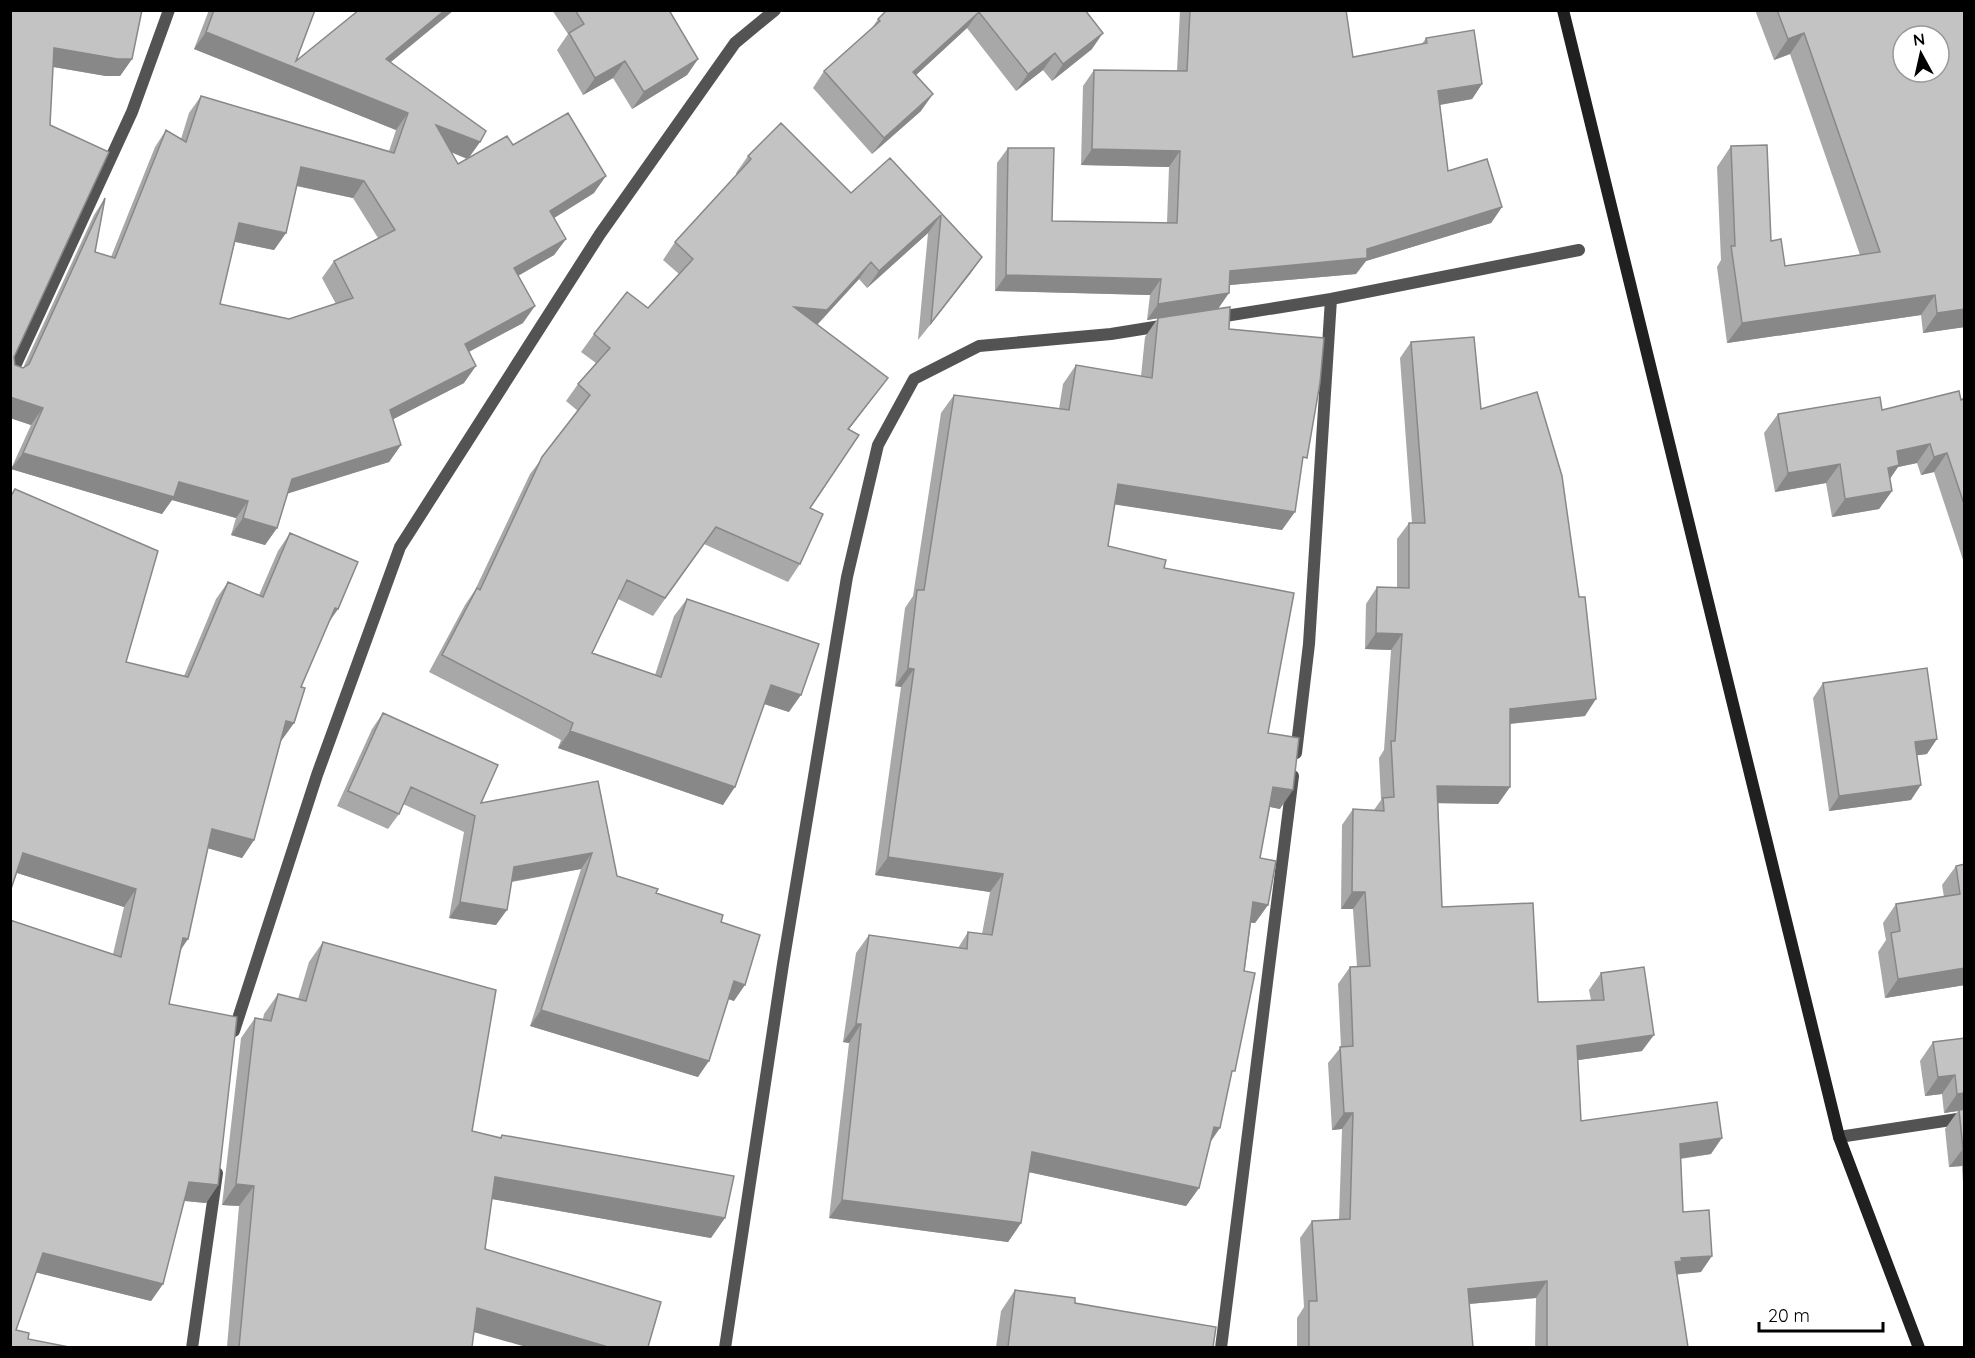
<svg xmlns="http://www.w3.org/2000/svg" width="1975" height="1358" viewBox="0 0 1975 1358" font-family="Quicksand,sans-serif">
	<rect width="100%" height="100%" fill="#fff"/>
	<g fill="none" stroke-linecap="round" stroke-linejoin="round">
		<!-- street -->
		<path stroke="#535353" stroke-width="12" d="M1213,318L1331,299L1579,250
			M10,377L132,112L169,10
			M1296,753L1309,644L1331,299
			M234,1031L317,775L400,547L600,234L735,43L775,10
			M1839,1137L1964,1118
			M192,1348L217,1173
			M725,1348L783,964L847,577L878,445L914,379L979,346L1111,334L1167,325
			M1221,1348L1293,776"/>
		<!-- secondary -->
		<path stroke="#202020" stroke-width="12" d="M1563,10L1839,1137L1919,1348"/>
	</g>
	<!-- wall -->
	<path fill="#a8a8a8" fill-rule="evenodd" d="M10,10L132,59L120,76H106L53,67L14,357L15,365L23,368L94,215L105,198L95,252L111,257L155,147L166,130L181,139L189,113L201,96L389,151L396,130L194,49L209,10H315L296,61L359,10H454L390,62L480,142L469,157L513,145L594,193L554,218L566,239L554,255L518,276L523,323L469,352L464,383L393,419L401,445L389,462L287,493L277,528L265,545L231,535L236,518L172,500L162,514L11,469L31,425L10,418ZM451,152L455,154L467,159L458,164ZM296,186L353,198L378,238L334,261L322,278L336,304L289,319L220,304L235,242L274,250L286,233Z
		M552,10H672L669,12L698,59L687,75L632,109L613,78L583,95L557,50L568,34Z
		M887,10H1085L1092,49L1052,81L1043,70L1016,91L967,28L916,75L921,111L872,154L813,88L824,71L870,31L878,19Z
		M1180,10H1346L1353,57L1422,44L1426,38L1482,84L1472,99L1440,105L1448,171L1502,207L1491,223L1366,261L1356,274L1229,285L1218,309L1147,320L1150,295L995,291L997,163L1008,148L1052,221L1167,223L1169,167L1081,165L1083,86L1094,70L1177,71Z
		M1755,10H1965V327L1923,333L1921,315L1727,343L1717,267L1721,260L1717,167L1731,146L1771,241L1785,266L1860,255L1790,54L1774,60Z
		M748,156L851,193L890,158L982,257L970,274L918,340L928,233L867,288L859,279L817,325L888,378L849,429L810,508L800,564L788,582L704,544L653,616L618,599L592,653L655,675L674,616L687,599L789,712L764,704L723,805L558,748L561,740L429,672L465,605L475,590L530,474L578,411L566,401L578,384L596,363L581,352L594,334L648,308L679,274L663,260L675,242L737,175L736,173Z
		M1158,318L1229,329L1302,465L1282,530L1115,504L1108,546L1164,568L1268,733L1280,809L1270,807L1260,858L1268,905L1255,923H1251L1231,1077L1210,1143L1199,1188L1186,1206L1029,1172L1021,1223L1008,1242L829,1218L849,1043L843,1042L856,953L869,935L958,948L968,932L982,934L990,892L875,875L901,687L895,686L905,608L913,596L941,413L954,395L1059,409L1063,384L1076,365L1141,376L1145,337Z
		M1411,342L1481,409L1585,716L1510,724V787L1498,804L1438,803L1442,907L1538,1002L1591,1000L1589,990L1601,973L1642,1051L1578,1060L1581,1121L1711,1154L1681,1159L1683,1212L1701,1272L1677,1274L1688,1347H1535L1536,1298L1469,1304L1473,1347H1297V1318L1304,1307L1300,1238L1312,1221L1339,1220L1342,1129L1332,1130L1328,1063L1341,1047L1338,984L1350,967H1357L1353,909H1341L1342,825L1353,809L1374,810L1381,800L1379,758L1384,750L1391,650L1365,649L1366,604L1377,587L1397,588V539L1409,523H1412L1400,358Z
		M1965,398V566L1934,472L1921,475L1917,463L1898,467L1890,479L1892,491L1879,509L1832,517L1826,483L1775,492L1764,433L1778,414L1882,410L1961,400Z
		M15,489L126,662L184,676L216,599L228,582L259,595L278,551L290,533L338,609L329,622L301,687L294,723L281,741L254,840L242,858L208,848L180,952L169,1004L218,1185L206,1203L184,1201L163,1284L151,1301L36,1272L16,1330L28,1339L10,1347L113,954L124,907L17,873L10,892V495Z
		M1823,683L1927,754L1917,755L1911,800L1829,811L1813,698Z
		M383,713L481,803L598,781L617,876L721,922L734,1001L728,999L698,1077L530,1026L581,869L512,882L496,925L449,918L464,832L403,804L399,814L388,829L337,806L372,729Z
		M1965,864V985L1885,998L1878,952L1886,940L1883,923L1896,904L1944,897L1942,885L1956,866Z
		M323,942L472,1131L500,1138L502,1135L711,1238L492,1199L472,1347H227L239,1206L222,1205L241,1038L255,1018L263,1019L264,1014L278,994L298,999L309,962Z
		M1965,1038V1217L1962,1166L1949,1167L1945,1129L1958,1111L1944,1113L1942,1094L1925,1096L1920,1061L1933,1042Z
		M1015,1290L1075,1303L1213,1347H996L1001,1311Z"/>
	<!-- shaded-wall -->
	<path fill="#888" d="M445,10H454L374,76L386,59Z
		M979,12L967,28L902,88L913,72Z
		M206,32L408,113L396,130L194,49Z
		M1103,33L1092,49L1052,81L1063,64Z
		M1804,33L1790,54L1774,60L1788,39Z
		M54,48L132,59L120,76H106L42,65Z
		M1055,53L1043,70L1016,91L1028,74Z
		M698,59L687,75L632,109L644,92Z
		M625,61L613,78L583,95L595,78Z
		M1482,84L1472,99L1427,107L1438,91Z
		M933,94L921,111L872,154L884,138Z
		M436,125L480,142L468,159L425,141Z
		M1092,149L1180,151L1169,167L1081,165Z
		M301,167L364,181L353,198L289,184Z
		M606,176L594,193L538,228L550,211Z
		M1502,207L1491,223L1366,261L1356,274L1219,286L1230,271L1367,249Z
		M941,215L928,233L867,288L879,271Z
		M239,223L286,233L274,250L227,240Z
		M566,239L554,255L502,285L514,268Z
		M982,257L970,274L918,340L931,323Z
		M871,262L859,279L815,327L794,307Z
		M1006,275L1161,279L1150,295L995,291Z
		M1229,293L1218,309L1147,320L1158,304Z
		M1935,295L1921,315L1727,343L1742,323Z
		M535,306L523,323L453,360L465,344Z
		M1965,309V327L1923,333L1937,313Z
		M476,366L464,383L378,427L390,410Z
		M888,378L836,446L848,429Z
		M10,397L43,408L31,425L10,418Z
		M1930,444L1917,463L1898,467L1886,484L1887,470L1897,451Z
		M401,445L389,462L280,496L292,479Z
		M23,453L179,482L248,501L236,518L172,500L162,514L11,469Z
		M1947,453L1934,472L1921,475L1934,457Z
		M1840,464L1826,483L1775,492L1788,473Z
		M1118,484L1295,512L1282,530L1105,503Z
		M1892,491L1879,509L1832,517L1845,499Z
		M243,518L277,528L265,545L231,535Z
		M335,608L338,609L326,626Z
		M1376,633L1402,634L1391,650L1365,649Z
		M908,668L914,669L901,687L895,686Z
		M771,685L801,695L789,712L758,702Z
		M1596,699L1585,716L1498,725L1510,709Z
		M286,721L294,723L281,741L274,739Z
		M570,731L735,787L723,805L558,748Z
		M1937,739L1927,754L1905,757L1915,742Z
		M1921,785L1911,800L1829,811L1839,796Z
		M1437,786L1510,787L1498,804L1425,803Z
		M1273,787L1293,790L1280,809L1261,805Z
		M212,829L254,840L242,858L200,846Z
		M23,853L136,889L124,907L11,871Z
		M592,853L581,869L503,883L514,867Z
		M888,857L1003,874L990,892L875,875Z
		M1352,892H1365L1353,909H1341Z
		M460,902L507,910L496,925L449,918Z
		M1253,902L1268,905L1255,923L1240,921Z
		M183,938L188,939L176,957Z
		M1965,968V985L1885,998L1898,979Z
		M734,981L745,985L734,1001L723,997Z
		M541,1010L709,1061L698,1077L530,1026Z
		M856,1024H861L849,1043L843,1042Z
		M1654,1035L1642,1051L1565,1062L1577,1046Z
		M1955,1075L1942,1094L1925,1096L1938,1077Z
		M1965,1093V1110L1944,1113L1957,1094Z
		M1344,1113H1353L1342,1129L1332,1130Z
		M1214,1127L1220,1128L1207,1147Z
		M1722,1138L1711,1154L1668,1160L1680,1144Z
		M1965,1148V1162L1962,1166L1949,1167L1963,1149Z
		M1032,1152L1199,1188L1186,1206L1019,1170Z
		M495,1177L725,1218L711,1238L481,1197Z
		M189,1182L218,1185L206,1203L177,1200Z
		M236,1184L254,1186L239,1206L222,1205Z
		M842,1200L1021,1223L1008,1242L829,1218Z
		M43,1253L163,1284L151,1301L30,1271Z
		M1712,1256L1701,1272L1673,1275L1675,1262L1681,1258Z
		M1547,1281L1536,1298L1456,1305L1468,1289Z
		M477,1308L608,1347H526L463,1329Z"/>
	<!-- building -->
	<path fill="#c3c3c3" stroke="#888" stroke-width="1.5" fill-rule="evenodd" d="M10,10H142L132,59H118L54,48L50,125L109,152L14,357L15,365L23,368L29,364L105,198L95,252L115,258L166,130L186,142L201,96L394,153L408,113L206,32L214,10H315L296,61L359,10H445L386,59L486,131L480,142L436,125L458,164L507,136L513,145L568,113L606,176L550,211L566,239L514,268L535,306L465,344L476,366L390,410L401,445L292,479L277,528L243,518L248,501L179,482L174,497L23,453L43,408L10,397ZM301,167L364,181L395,230L334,261L353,298L289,319L220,304L239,223L286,233Z
		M575,10H669L698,59L644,92L625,61L595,78L569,33L584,24Z
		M887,10H1085L1103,33L1063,64L1055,53L1028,74L979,12L913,72L933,94L884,138L824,71L880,21L878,19Z
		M1190,10H1346L1353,57L1427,43L1426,38L1474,30L1482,84L1438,91L1448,171L1487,159L1502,207L1367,249V258L1230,271L1229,293L1158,304L1161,279L1006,275L1008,148H1054L1052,221L1177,223L1180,151L1092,149L1094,70L1187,71Z
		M1777,10H1965V309L1937,313L1935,295L1742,323L1731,246H1735L1731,146L1767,145L1771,241L1781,239L1785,266L1880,252L1804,33L1788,39ZM1903,36H1939V72H1903Z
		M781,123L851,193L890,158L982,257L931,323L941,215L879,271L871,262L827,310L794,307L888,378L848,429L859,435L810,508L823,514L800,564L716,527L665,598L627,580L592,653L661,677L687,599L819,644L801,695L771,685L735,787L570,731L573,723L442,655L477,588L480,590L542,457L590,395L578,384L610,348L594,334L627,292L648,308L693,259L675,242L751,159L748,156Z
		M1230,307L1229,329L1324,338L1320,383L1307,458L1303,457L1295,512L1118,484L1108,546L1166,560L1164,568L1294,593L1268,733L1299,738L1293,790L1273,787L1260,858L1276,861L1268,905L1253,902L1244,971L1255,973L1235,1071H1232L1220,1128L1214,1127L1199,1188L1032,1152L1021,1223L842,1200L861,1024H856L869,935L967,949L968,932L992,935L1003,874L888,857L914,669L908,668L917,590H924L954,395L1069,410L1076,365L1152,378L1158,318Z
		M1474,337L1481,409L1537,392L1562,476L1579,597H1585L1596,699L1510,709V787L1437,786L1442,907L1533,903L1538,1002L1604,1000L1601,973L1644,967L1654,1035L1577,1046L1581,1121L1717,1102L1722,1138L1680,1144L1683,1212L1709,1210L1712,1256L1681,1258L1682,1261L1675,1262L1688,1347H1547V1281L1468,1289L1473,1347H1309V1301H1317L1312,1221L1350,1219L1353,1113H1344L1340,1047L1353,1046L1350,967L1370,966L1365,892H1352L1353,809L1384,811L1383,798L1394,797L1391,741H1395L1402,634L1376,633L1377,587L1409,588V523H1425L1411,342Z
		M1959,391L1961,400L1965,398V507L1947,453L1934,457L1930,444L1897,451L1899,465L1888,468L1892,491L1845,499L1840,464L1788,473L1778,414L1880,397L1882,410Z
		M15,489L158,551L126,662L188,677L228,582L263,597L290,533L358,562L338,609L335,608L301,687L305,688L294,723L286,721L254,840L212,829L188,939L183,938L169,1004L237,1017L218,1185L189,1182L163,1284L43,1253L16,1330L29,1333L28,1339L69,1347H10V920L121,957L136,889L23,853L10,892V498Z
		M1927,668L1937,739L1915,742L1921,785L1839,796L1823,683Z
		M383,713L498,765L481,803L598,781L617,876L658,889L656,893L723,915L721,922L760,935L745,985L734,981L709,1061L541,1010L592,853L514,867L507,910L460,902L475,816L411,787L399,814L348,791Z
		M1965,864V968L1898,979L1891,933L1900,931L1896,904L1960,894L1956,866Z
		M323,942L496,990L472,1131L501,1138L502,1135L734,1176L725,1218L495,1177L485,1249L661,1302L648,1347H608L477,1308L472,1347H239L254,1186L236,1184L255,1018L271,1021L278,994L306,1001Z
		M1965,1038V1093L1957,1094L1955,1075L1938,1077L1933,1042Z
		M1965,1109V1148L1963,1149L1959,1110Z
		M1015,1290L1075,1298V1303L1216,1327L1213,1347H1008Z"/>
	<!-- border -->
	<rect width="1975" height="1358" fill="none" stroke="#000000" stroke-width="24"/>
	<!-- north arrow -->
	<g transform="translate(1921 54) rotate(352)"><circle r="28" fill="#ffffff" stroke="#999999" stroke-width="1.5"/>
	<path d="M0-4.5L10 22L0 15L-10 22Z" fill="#000000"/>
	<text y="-9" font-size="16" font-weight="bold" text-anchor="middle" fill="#000000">N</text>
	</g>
	<!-- scale -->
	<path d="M1759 1322v9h124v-9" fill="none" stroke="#000000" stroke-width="3"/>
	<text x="1768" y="1322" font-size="18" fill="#000000" stroke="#ffffff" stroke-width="4.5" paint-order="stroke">20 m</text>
</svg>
